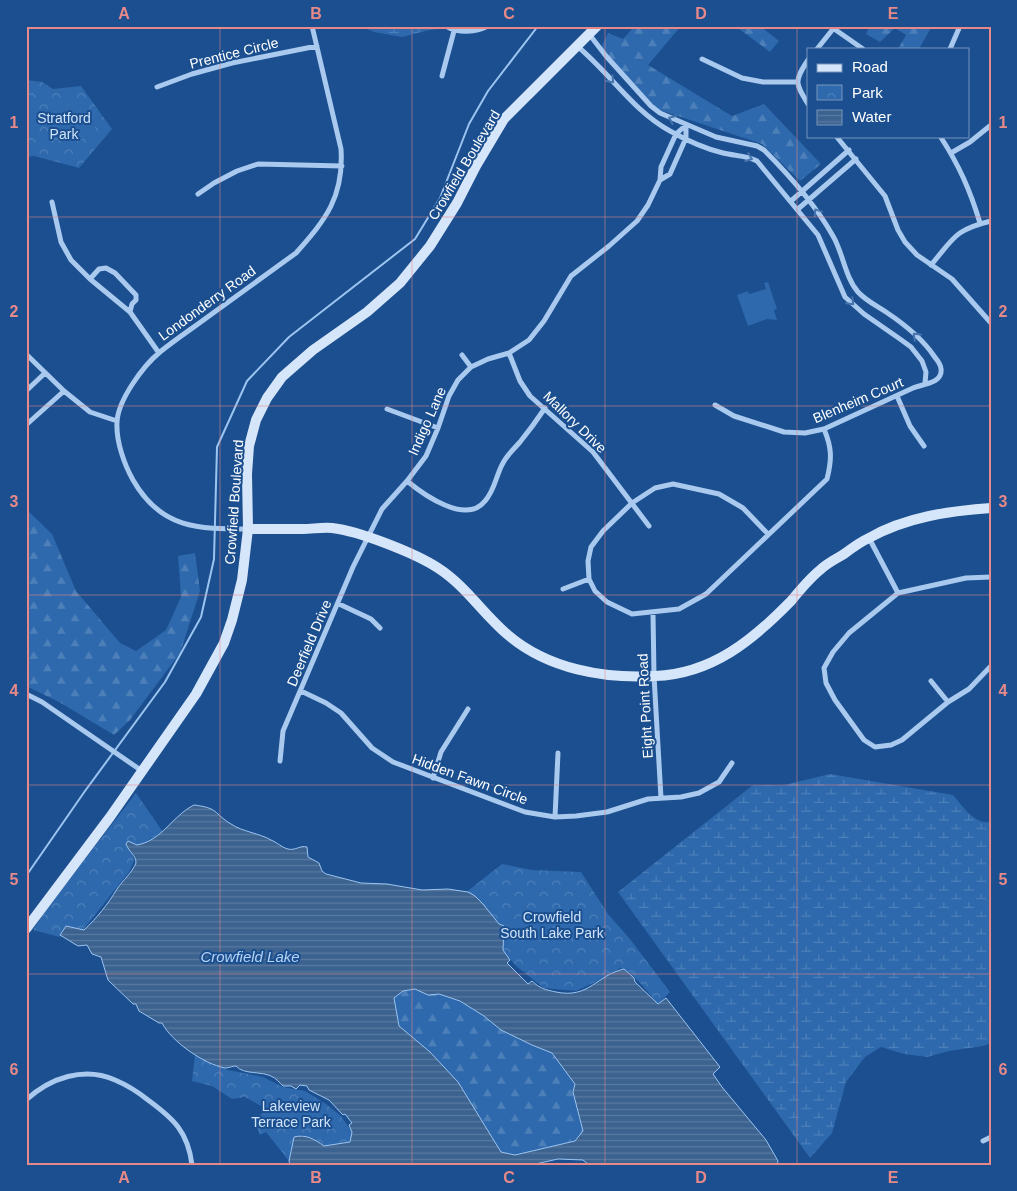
<svg xmlns="http://www.w3.org/2000/svg" width="1017" height="1191" viewBox="0 0 1017 1191" font-family="Arial,sans-serif">
	<defs>
		<pattern id="forest-firs" width="22" height="20" patternUnits="userSpaceOnUse" patternTransform="scale(1.25)"><rect width="22" height="20" fill="#2e69ad"/><path d="M5 1l3.5 6h-7zM16 11l3.5 6h-7z" fill="#4d80b9"/></pattern>
		<pattern id="wetland-marsh" width="20" height="14" patternUnits="userSpaceOnUse" patternTransform="scale(1.25)"><rect width="20" height="14" fill="#2e69ad"/><path d="M1 5h8M5 5V1M11 12h8M15 12V8" fill="none" stroke="#4d80b9"/></pattern>
		<pattern id="park-crowns" width="20" height="18" patternUnits="userSpaceOnUse" patternTransform="scale(1.25)"><rect width="20" height="18" fill="#2e69ad"/><path d="M2 6a3 3 0 1 1 6 0M12 15a3 3 0 1 1 6 0" fill="none" stroke="#4d80b9"/></pattern>
		<pattern id="water-rules" width="6" height="5" patternUnits="userSpaceOnUse" patternTransform="scale(1.25)"><rect width="6" height="5" fill="#3c6290"/><path d="M0 2.5h6" fill="none" stroke="#597aa1"/></pattern>
	</defs>
	<rect width="100%" height="100%" fill="#1b4f8f"/>
	<!-- forest -->
	<path fill="url(#forest-firs)" d="M628,26H681L648,65L732,116L764,104L821,164L800,181L762,144L657,109L601,48L608,33L623,39L632,29Z
		M735,26H760L779,41L770,52Z
		M870,26H932L919,49H898L906,35L895,28L880,42L866,34Z
		M26,509L52,534L76,591L120,643L136,651L166,630L181,597L178,556L195,553L200,591L180,653L130,720L114,735L59,702L26,686V585L28,563L26,559Z
		M415,989L428,995L439,994L460,1001L484,1016L501,1030L532,1045L552,1053L575,1084L578,1115L583,1131L575,1141L515,1155L501,1152L458,1082L399,1026L394,998L403,991Z"/>
	<!-- wetland -->
	<path fill="url(#wetland-marsh)" d="M362,26H471L429,30L402,37L374,32Z
		M830,774L953,795C962,805 974,825 991,822V1043L983,1046L949,1051L927,1057L904,1054L881,1047L865,1057L846,1082L832,1133L810,1158L618,892L753,785H784Z"/>
	<!-- park -->
	<path fill="url(#park-crowns)" d="M26,80L42,82L53,89L81,86L112,129L79,168L34,156L26,157Z
		M136,793L163,832L140,845L128,842L126,844L132,854L134,861L129,872L83,930L77,931L65,927L60,937L33,930L48,907Z
		M502,864L532,870L581,872L608,914L630,939L670,992L658,1004C650,995 632,970 620,968L604,978L576,991L544,988L516,966L498,945L464,894Z
		M195,1055L228,1070L263,1077L283,1087L305,1091L326,1104L341,1116L352,1132L350,1142L324,1146L314,1139L302,1135L291,1148L289,1161L266,1132L260,1135L254,1118L268,1110L245,1097L232,1099L212,1086L192,1081Z"/>
	<!-- pitch -->
	<path fill="#2e69ad" d="M86,99L97,134L63,145L52,110Z
		M26,107L43,112L37,136L26,133Z
		M768,282L777,309L774,310L777,320L767,319L748,326L737,295L748,291L749,294L766,289L764,283Z"/>
	<!-- water -->
	<path fill="url(#water-rules)" stroke="#9cc4f0" fill-rule="evenodd" d="M194,805C219,808 213,813 231,824C243,832 259,833 271,840C276,842 283,848 288,849C295,851 300,845 307,847L308,857L319,863L322,871L326,874L361,883L387,884L422,890L448,889L468,892L475,896L483,904L499,924L504,926L503,950L510,960L507,963L528,984L532,981C539,988 546,990 556,992C589,999 597,975 624,969L634,978L635,982L658,1004L666,998L720,1067L713,1074L722,1087L766,1140L778,1161L777,1165H589L583,1160L558,1159L531,1165H290L289,1161L294,1137C306,1134 314,1139 324,1146L350,1142L352,1132L349,1125L352,1123L345,1114L343,1115L329,1100L309,1090L307,1086L300,1085L296,1089L291,1086H283C280,1083 276,1078 271,1076C261,1071 244,1075 236,1066C232,1066 229,1068 225,1068C204,1064 172,1042 162,1023H159L139,1011L136,1004H133L108,980L101,957L92,954L87,945L78,946L60,935L66,926L84,930C97,918 108,904 117,889C123,880 132,873 136,863C136,855 129,852 126,844L128,841L137,845C163,840 172,816 194,805ZM415,989L428,995L439,994L460,1001L484,1016L501,1030L532,1045L552,1053L575,1084L573,1092L583,1131L575,1141L515,1155L501,1152L458,1082L430,1052L399,1026L394,998L403,991Z"/>
	<g fill="none" stroke-linecap="round" stroke-linejoin="round">
		<!-- stream -->
		<path stroke="#9cc4f0" stroke-width="2" d="M26,876L85,791L165,682L201,617L214,559L217,447L247,381L289,337L415,239L440,198L469,124L488,91L538,26"/>
		<!-- street -->
		<path stroke="#a9c9ee" stroke-width="5" d="M446,26C459,34 476,32 488,26
			M830,26L863,49
			M589,34L606,56L651,106L660,113L716,137L757,146L764,150C789,175 815,204 833,236C843,253 845,277 858,292C865,300 877,306 886,312C904,324 922,338 934,356C937,360 941,364 941,369C943,383 923,384 913,388L824,429L805,433L784,432L734,416L715,405
			M577,46C610,73 632,110 670,131C686,140 706,149 723,153C735,156 746,155 757,161L818,235L845,297L864,314L900,339L911,347L922,361L926,372L925,383
			M817,49L833,29
			M950,49L960,26
			M702,59L742,78L763,82H797
			M808,60C794,81 795,83 808,104
			M442,76L454,31
			M157,87L192,74L232,63L317,46
			M836,136L885,196L898,230L905,242L917,255L952,279L991,323
			M940,136C959,165 970,190 980,223
			M951,153L970,142L991,125
			M198,194L214,183L237,171L258,164L342,166
			M791,201L849,150
			M52,202L61,242L71,260L90,279L130,312L159,353
			M798,209L856,159
			M931,265C954,238 954,230 991,221
			M90,279L99,269L106,268L115,273L136,295V300L132,304L130,312
			M509,353L520,381L530,396L593,452L649,526
			M26,354L64,391L90,412L117,421
			M462,355L471,367
			M26,391L45,373
			M897,396L910,426L924,446
			M387,409L438,428
			M26,425L64,391
			M407,481C424,495 466,525 485,501C495,490 496,475 503,463C507,455 514,449 520,442C529,431 537,420 545,408
			M248,529C198,529 161,529 133,480C124,464 116,441 117,422C118,400 143,366 160,352C176,339 193,328 209,316C238,295 267,274 296,253C326,219 344,197 341,149L312,26
			M768,534L743,508L719,494L673,484L655,488L632,503L603,531L591,547L588,561L589,579L595,591L607,602L632,614L679,609L706,594L827,479C832,459 832,448 824,429
			M869,538L898,593
			M991,577L966,578L898,593L849,633L833,652L824,668L826,683L835,700L864,740L875,747L891,745L902,740L948,702L969,689L991,666
			M563,589L589,579
			M339,604L371,619L380,628
			M653,613L654,676L661,798
			M931,681L948,702
			M301,691L326,703L341,713L372,748L393,762L525,812L555,817L576,816L607,812L648,799L681,797L699,793L719,782L732,763
			M26,694L42,702L142,771
			M280,761L283,731L353,567L382,509L407,481L426,456L438,428L449,396L458,380L471,367L488,359L509,353L529,340L544,321L571,276L609,246L637,221L648,205L660,180L661,167L676,134L686,125V138L670,174L660,180
			M433,778L441,752L468,709
			M555,817L558,753
			M26,1100C50,1078 84,1066 115,1080C127,1085 138,1092 148,1100C174,1119 188,1132 192,1165
			M983,1141L991,1137"/>
		<!-- secondary -->
		<path stroke="#d6e6fa" stroke-width="10" d="M248,529C266,529 284,529 303,529C312,529 323,527 332,528C359,531 415,553 438,568C466,586 483,614 508,635C548,669 604,679 655,676C712,674 753,640 791,601C800,590 809,579 820,570C827,563 836,559 844,554C852,548 860,542 869,538C906,517 949,511 991,508
			M26,929L110,817L196,694L224,643L232,620L242,580L248,529L247,474L249,446L256,420L267,398L282,377L313,350L367,312L400,283L430,246L457,203L476,166L504,119L597,26"/>
	</g>
	<!-- one-way arrows -->
	<defs><path id="oneway-chevron" d="M-2-3.5L2.5 0L-2 3.5" fill="none" stroke-width="1.6" stroke-linecap="round" stroke-linejoin="round" transform="scale(1.25)"/></defs>
	<g stroke="#4674ac">
		<use href="#oneway-chevron" transform="translate(611 80) rotate(48)"/>
		<use href="#oneway-chevron" transform="translate(672 119) rotate(-156)"/>
		<use href="#oneway-chevron" transform="translate(749 158) rotate(20)"/>
		<use href="#oneway-chevron" transform="translate(817 212) rotate(-124)"/>
		<use href="#oneway-chevron" transform="translate(851 302) rotate(45)"/>
		<use href="#oneway-chevron" transform="translate(916 336) rotate(-136)"/>
	</g>
	<!-- grid -->
	<path fill="none" stroke="#e88989" stroke-width="1" stroke-opacity="0.55" d="M220,26V1165M412,26V1165M605,26V1165M797,26V1165M26,217H991M26,406H991M26,595H991M26,785H991M26,974H991"/>
	<g text-anchor="middle" dominant-baseline="central" stroke-width="4" stroke-linejoin="round" paint-order="stroke">
		<!-- street labels -->
		<g font-size="14" fill="#fff" stroke="#1b4f8f">
			<text transform="translate(234 53) rotate(-14)">Prentice Circle</text>
			<text transform="translate(464 165) rotate(-59)">Crowfield Boulevard</text>
			<text transform="translate(207 303) rotate(-36)">Londonderry Road</text>
			<text transform="translate(858 400) rotate(-23)">Blenheim Court</text>
			<text transform="translate(427 421) rotate(-66)">Indigo Lane</text>
			<text transform="translate(575 422) rotate(44)">Mallory Drive</text>
			<text transform="translate(234 502) rotate(-86)">Crowfield Boulevard</text>
			<text transform="translate(309 643) rotate(-67)">Deerfield Drive</text>
			<text transform="translate(645 706) rotate(-93)">Eight Point Road</text>
			<text transform="translate(470 779) rotate(20)">Hidden Fawn Circle</text>
		</g>
		<!-- park labels -->
		<g font-size="14" fill="#cfe3fa" stroke="#1b4f8f">
			<text x="64" y="118">Stratford<tspan x="64" dy="16">Park</tspan></text>
			<text x="552" y="917">Crowfield<tspan x="552" dy="16">South Lake Park</tspan></text>
			<text x="291" y="1106">Lakeview<tspan x="291" dy="16">Terrace Park</tspan></text>
		</g>
		<!-- water labels -->
		<g font-size="15" font-style="italic" fill="#b5d3f5" stroke="#1b4f8f">
			<text x="250" y="956">Crowfield Lake</text>
		</g>
	</g>
	<!-- border -->
	<rect width="1017" height="1191" fill="none" stroke="#1b4f8f" stroke-width="55"/>
	<!-- legend -->
	<rect x="807" y="48" width="162" height="90" fill="#1b4f8f" stroke="#7695bc"/>
	<rect x="817" y="64" width="25" height="8" fill="#d6e6fa" stroke="#7695bc"/>
	<text x="852" y="72" font-size="15" fill="#ffffff">Road</text>
	<rect x="817" y="85" width="25" height="15" fill="url(#park-crowns)" stroke="#7695bc"/>
	<text x="852" y="98" font-size="15" fill="#ffffff">Park</text>
	<rect x="817" y="110" width="25" height="15" fill="url(#water-rules)" stroke="#7695bc"/>
	<text x="852" y="122" font-size="15" fill="#ffffff">Water</text>
	<rect x="28" y="28" width="962" height="1136" fill="none" stroke="#e88989" stroke-width="2"/>
	<g font-size="16" text-anchor="middle" font-weight="bold" fill="#e88989">
		<text x="124" y="19">A</text>
		<text x="316" y="19">B</text>
		<text x="509" y="19">C</text>
		<text x="701" y="19">D</text>
		<text x="893" y="19">E</text>
		<text x="14" y="128">1</text>
		<text x="1003" y="128">1</text>
		<text x="14" y="317">2</text>
		<text x="1003" y="317">2</text>
		<text x="14" y="507">3</text>
		<text x="1003" y="507">3</text>
		<text x="14" y="696">4</text>
		<text x="1003" y="696">4</text>
		<text x="14" y="885">5</text>
		<text x="1003" y="885">5</text>
		<text x="14" y="1075">6</text>
		<text x="1003" y="1075">6</text>
		<text x="124" y="1183">A</text>
		<text x="316" y="1183">B</text>
		<text x="509" y="1183">C</text>
		<text x="701" y="1183">D</text>
		<text x="893" y="1183">E</text>
	</g>
</svg>
